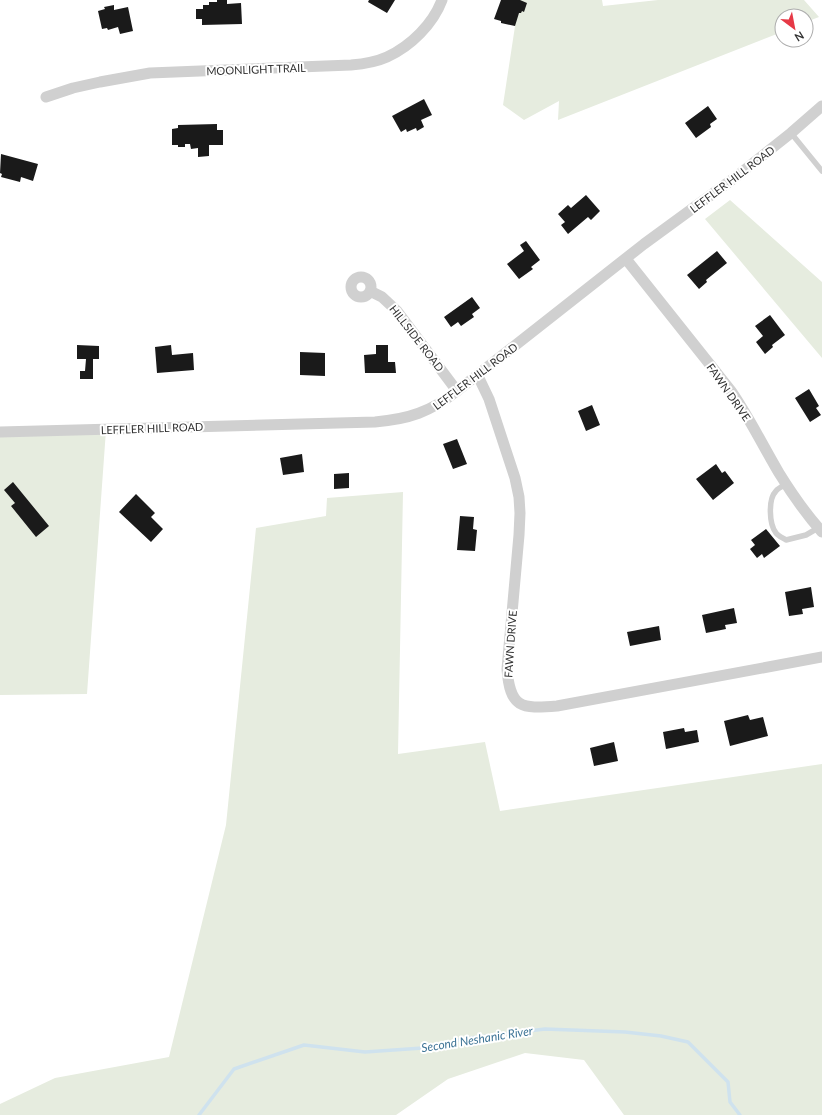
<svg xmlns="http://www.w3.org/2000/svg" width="822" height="1115" viewBox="0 0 822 1115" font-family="Lato,sans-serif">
	<rect width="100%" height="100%" fill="#fff"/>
	<!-- green -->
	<path fill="#e6ecdf" d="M519,0H602L603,6L658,0H804L819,17L806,22V16H782V32L558,120L559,101L524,120L503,105Z
		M730,200L822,282V358L705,219Z
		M106,430L87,694L0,695V432Z
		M403,492L398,754L485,742L500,811L822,764V1115H624L584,1060L525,1053L448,1079L396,1115H0V1104L55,1078L169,1057L226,825L256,528L326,516L327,498Z"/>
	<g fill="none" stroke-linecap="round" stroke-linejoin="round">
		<!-- stream -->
		<path stroke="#cfe2ee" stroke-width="3.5" d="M199,1115L234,1069L304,1045L365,1052L437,1047L462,1039L545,1029L625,1032L661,1036L688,1042L728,1082L730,1102L740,1115"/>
	</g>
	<!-- building -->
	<path fill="#1a1a1a" d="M217,0H227V4L241,3L242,24L202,25V19H196V9H203V5H209V2H217Z
		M369,0H395L387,13L368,2Z
		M501,0H520L527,3L524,12L522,11L521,13H519L515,26L501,23V21L494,19Z
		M114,5V10L128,7L133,31L120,34L118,27L108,30L107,28L102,29L98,11L105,9L104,7Z
		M424,99L432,115L421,120L424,127L417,131L416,128L407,132L406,129L401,132L392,116Z
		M708,106L717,119L710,124L711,127L696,138L685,123Z
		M217,124V130H223V145H209V156L198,157V148L191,149L190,144H185V147H178V145H172V129L178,128V125Z
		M1,154L38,164L33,181L21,177L20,182L1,177L2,174L0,173Z
		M586,195L600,211L591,220L588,217L568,234L561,225L565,222L558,214L568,205L571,208Z
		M526,241L540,260L531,267L533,269L519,279L507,264L524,251L520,245Z
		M717,251L727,263L706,280L707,282L699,289L687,275Z
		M472,297L480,308L472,314L474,317L461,326L458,322L451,327L444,317Z
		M770,315L785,335L772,345L773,347L765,354L756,342L763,336L755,326Z
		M77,345L99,346V359H93V379H80V371H85L86,359H77Z
		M171,345L172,355L193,353L194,370L157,373L155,347Z
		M376,345H388V362H395L396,373H365L364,355L376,354Z
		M300,352L325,353V376L300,375Z
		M809,389L819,406L816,408L821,415L810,422L795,398Z
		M592,405L600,425L586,431L578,411Z
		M457,439L467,464L453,469L443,444Z
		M302,454L304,472L283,475L280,458Z
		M716,464L722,473L725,471L734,483L713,500L696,479Z
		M349,473V488L334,489V474Z
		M13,482L49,526L36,537L11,506L15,503L4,490Z
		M136,494L155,513L151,517L163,529L151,542L119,512Z
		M460,516L474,517L473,529L477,530L475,551L457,550Z
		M766,529L780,546L764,558L762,554L757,558L750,549L755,545L751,540Z
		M811,587L814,607L802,609L803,614L789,616L785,592Z
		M734,608L737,623L725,625L726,629L706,633L702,615Z
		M659,626L661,640L630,646L627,632Z
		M748,715L750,720L763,717L768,736L730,746L724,721Z
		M684,728L685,732L697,730L699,742L666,749L663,732Z
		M614,742L618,761L594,766L590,748Z"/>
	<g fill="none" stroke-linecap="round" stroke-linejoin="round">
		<!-- lane -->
		<path stroke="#d0d0d0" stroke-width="5.5" d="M791,133L822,171
			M787,484C783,486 778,488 776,491C768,499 769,524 776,533C778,536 783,538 786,540L806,535L818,528"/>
		<!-- street -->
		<path stroke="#d0d0d0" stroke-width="11" d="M46,97L73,88L100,82L150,73L351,65C363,64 376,62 387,57C411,46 433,24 442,0
			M626,259L731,391C749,417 763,446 779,473C792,494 806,514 822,532
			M351 287a10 10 0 1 1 20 0a10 10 0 1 1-20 0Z
			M370,291L382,297L397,311L457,391
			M478,376L489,399L515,478L519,497L520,513L519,535L507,669C510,708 521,709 557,706L822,657
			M0,432L375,422C409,419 430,412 457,391L644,244L737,176L791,133L822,106"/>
	</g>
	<g text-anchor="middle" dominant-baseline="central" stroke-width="4" stroke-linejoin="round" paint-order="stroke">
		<!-- street labels -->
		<g font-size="11" fill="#333" stroke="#fff">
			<text transform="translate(256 69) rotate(-2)">MOONLIGHT TRAIL</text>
			<text transform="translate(732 179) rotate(-37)">LEFFLER HILL ROAD</text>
			<text transform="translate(417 338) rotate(52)">HILLSIDE ROAD</text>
			<text transform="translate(475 376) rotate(-37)">LEFFLER HILL ROAD</text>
			<text transform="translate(729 392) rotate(55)">FAWN DRIVE</text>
			<text transform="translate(152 428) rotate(-2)">LEFFLER HILL ROAD</text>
			<text transform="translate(510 644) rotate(-86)">FAWN DRIVE</text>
		</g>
		<!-- water labels -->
		<g font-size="12" font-style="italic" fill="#3f7597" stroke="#fff">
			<text transform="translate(477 1039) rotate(-9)">Second Neshanic River</text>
		</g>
	</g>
	<!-- north arrow -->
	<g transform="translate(794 28) rotate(148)"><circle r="19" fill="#ffffff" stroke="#adadad"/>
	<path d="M0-3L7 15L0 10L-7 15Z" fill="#e63946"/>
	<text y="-6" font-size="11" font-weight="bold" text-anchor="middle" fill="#333333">N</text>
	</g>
</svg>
